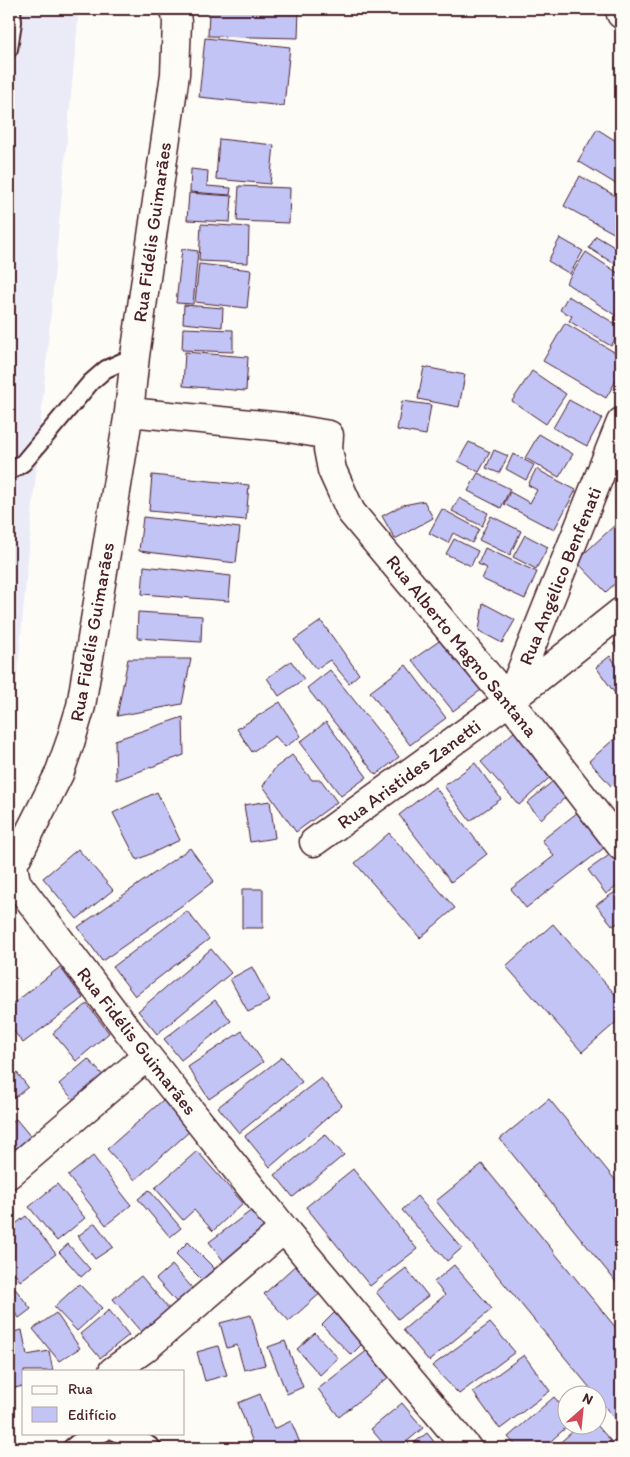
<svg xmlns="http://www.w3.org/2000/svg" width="630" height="1457" viewBox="0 0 630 1457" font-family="Itim,sans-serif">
	<rect width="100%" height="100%" fill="#fdfcf7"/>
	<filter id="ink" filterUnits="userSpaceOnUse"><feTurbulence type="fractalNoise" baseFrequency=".02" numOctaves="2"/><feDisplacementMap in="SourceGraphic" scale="10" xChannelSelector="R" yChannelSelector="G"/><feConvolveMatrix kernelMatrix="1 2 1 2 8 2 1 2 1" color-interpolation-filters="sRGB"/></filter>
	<g filter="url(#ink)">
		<!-- built -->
		<path fill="#ebebf7" d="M9,9H79L9,764Z"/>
		<!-- building -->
		<path fill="#c2c4f6" stroke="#4a1f2b" d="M209,9H299L298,38L208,36Z
			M205,38L290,47L284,106L199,97Z
			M597,129L621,144V187L578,161Z
			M219,139L274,145L270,184L216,179Z
			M191,169L208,171L207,186L231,188L230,195L190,192Z
			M580,176L621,199V237L564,206Z
			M239,186L290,188L289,223L237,221Z
			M189,193L232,196L230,222L187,220Z
			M201,224L249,227L248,263L199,261Z
			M596,236L621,251V268L589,248Z
			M560,238L583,251L570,274L548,261Z
			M182,249L198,251L193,304L176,303Z
			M586,252L621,275V319L566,283Z
			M199,264L251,270L247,308L195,302Z
			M568,296L621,327V342L615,339L611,346L569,321L572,316L560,310Z
			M184,305L223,308L222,327L183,323Z
			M565,323L621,356V372L606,398L543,361Z
			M183,328L233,330V352L182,350Z
			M185,352L248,357L246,391L183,386Z
			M424,367L465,375L459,407L418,399Z
			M532,371L566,394L546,424L512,401Z
			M569,400L602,418L587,446L553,428Z
			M402,401L431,405L426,435L397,430Z
			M539,434L573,454L559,477L525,458Z
			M469,442L490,452L479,472L458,461Z
			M494,450L508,456L499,473L486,468Z
			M513,454L534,465L526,480L506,469Z
			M536,469L576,490L554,530L504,504L510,492L530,503L537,490L528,485Z
			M478,473L510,489L501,508L468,491Z
			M152,475L249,485L246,520L149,511Z
			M459,498L488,513L482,526L452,511Z
			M424,501L433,518L395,539L382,516L403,505Z
			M442,509L479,529L472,543L453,533L448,543L429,533Z
			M491,516L521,531L510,555L479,540Z
			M143,517L240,528L236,563L139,551Z
			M616,524L621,530V578L606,592L576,561Z
			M525,535L548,547L536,569L513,557Z
			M454,539L478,551L471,566L446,554Z
			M485,548L537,572L525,599L482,579L487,568L478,564Z
			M144,566L231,576L229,601L142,594Z
			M483,603L515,620L502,643L479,631Z
			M138,612L202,616L201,642L137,638Z
			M321,621L359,674L349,683L330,660L316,669L294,640Z
			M445,637L485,687L453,711L412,660Z
			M621,637V654L613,644Z
			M610,656L621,671V702L596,667Z
			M128,659H191L182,704L117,716Z
			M291,661L304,679L279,696L267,678Z
			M406,665L446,718L410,745L370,692Z
			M330,670L399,757L376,775L307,688Z
			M280,702L301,736L285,747L275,736L252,752L237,729Z
			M183,717L184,755L116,780L115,740Z
			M326,722L367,777L341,796L300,742Z
			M517,729L556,772L519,805L481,762Z
			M621,733V777L611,786L589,761Z
			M292,755L312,780H321L337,802L296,832L263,786L275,768Z
			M475,763L501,799L470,821L444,786Z
			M553,781L567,796L541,819L527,803Z
			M435,787L487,854L451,882L399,815Z
			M157,792L180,840L137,860L113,813Z
			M270,801L275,838L250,842L244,805Z
			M582,809L609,844L526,908L511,889L554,856L542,840Z
			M389,833L455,908L420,938L355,863Z
			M190,848L214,881L184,904L102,961L78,927Z
			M78,849L113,890L77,919L43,878Z
			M615,851L621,860V884L606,894L588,870Z
			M621,888V921L613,926L596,905Z
			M242,889H263V928H242Z
			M187,911L209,939L135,996L113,967Z
			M553,924L621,1001V1018L582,1052L506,966Z
			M211,949L231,973L157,1034L138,1011Z
			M60,967L83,998L23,1043L9,1025V1007Z
			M252,967L270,1001L248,1012L230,979Z
			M215,1000L231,1021L181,1060L164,1039Z
			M87,1004L109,1033L76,1061L53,1033Z
			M242,1031L263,1062L209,1099L188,1067Z
			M282,1057L302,1082L239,1133L218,1107Z
			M88,1059L111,1084L81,1108L59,1084Z
			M11,1065L28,1087L9,1102V1067Z
			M321,1078L342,1105L270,1167L245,1136Z
			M549,1099L621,1187V1288L500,1139Z
			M163,1100L190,1131L135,1180L107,1149Z
			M16,1119L36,1143L22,1155L9,1139V1124Z
			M325,1134L344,1155L293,1197L275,1175Z
			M197,1151L243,1203L213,1231L194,1210L183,1220L155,1188Z
			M93,1156L131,1205L106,1225L68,1176Z
			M482,1164L621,1334V1427L598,1398V1394H595L436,1201Z
			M353,1169L417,1249L370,1286L306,1207Z
			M57,1184L85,1218L57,1241L29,1207Z
			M149,1190L181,1228L170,1237L138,1199Z
			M417,1196L462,1248L447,1261L402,1210Z
			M252,1210L272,1236L229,1268L209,1242Z
			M26,1216L56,1254L20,1281L9,1266V1229Z
			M95,1223L113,1247L95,1259L78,1236Z
			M188,1242L220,1274L208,1286L176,1254Z
			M68,1244L90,1269L81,1277L59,1252Z
			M299,1262L324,1290L289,1321L264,1294Z
			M172,1265L195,1291L179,1305L156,1279Z
			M454,1265L492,1309L429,1361L403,1330L445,1295L434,1282Z
			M406,1268L428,1296L398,1319L376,1292Z
			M141,1276L169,1309L142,1333L113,1299Z
			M9,1281L31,1309L19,1318L9,1305Z
			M79,1284L102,1308L77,1331L54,1307Z
			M109,1310L129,1335L100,1358L80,1334Z
			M336,1311L364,1342L351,1355L322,1325Z
			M56,1313L80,1348L59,1361L33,1329Z
			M251,1315L265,1365L244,1370L237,1345L227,1348L220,1323Z
			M490,1323L515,1352L459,1394L432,1366Z
			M22,1330L27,1355L49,1351L53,1371H24V1386L9,1389V1333Z
			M315,1333L338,1358L320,1375L297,1349Z
			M285,1341L303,1387L287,1394L268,1347Z
			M218,1346L227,1375L205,1381L197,1352Z
			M369,1349L390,1376L339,1417L318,1389Z
			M524,1355L550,1391L500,1429L473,1392Z
			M260,1394L274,1429L291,1421L302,1448H255L238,1403Z
			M554,1397L568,1413V1424H570L543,1448H518L508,1437Z
			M402,1403L423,1428L399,1448H387L371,1429Z
			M581,1424H596L617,1448H554Z
			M427,1433L439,1448H407Z"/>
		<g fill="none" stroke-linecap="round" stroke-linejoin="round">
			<defs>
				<path id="lane" d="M9,49L13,22L12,9
					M9,472L23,463L91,382L106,369L135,356
					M116,1433L146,1443L153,1448
					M71,1448L77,1443L104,1433"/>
				<path id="street" d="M175,9L177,22L175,74L135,356L129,412L81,706L70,743L59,774L13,865L16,882L147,1056L284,1229L467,1448
					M620,9L621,14
					M129,412L283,427L329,435L328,449L332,470L351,512L509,701L621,846
					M510,699L621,422
					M314,842L509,701L621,612
					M9,1174L147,1056
					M113,1371L144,1349L284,1229"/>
			</defs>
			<!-- lane casing -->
			<use href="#lane" stroke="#4a1f2b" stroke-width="20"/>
			<!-- street casing -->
			<use href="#street" stroke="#4a1f2b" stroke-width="31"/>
			<!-- lane -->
			<use href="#lane" stroke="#fdfcf7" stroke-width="16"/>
			<!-- street -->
			<use href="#street" stroke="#fdfcf7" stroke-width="28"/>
		</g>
	</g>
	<g text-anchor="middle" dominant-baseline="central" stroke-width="5" stroke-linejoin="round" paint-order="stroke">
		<!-- street labels -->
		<g font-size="19" fill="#4a1f2b" stroke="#fdfcf7">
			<text transform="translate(152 232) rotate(-82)">Rua Fidélis Guimarães</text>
			<text transform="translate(560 576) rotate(-68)">Rua Angélico Benfenati</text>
			<text transform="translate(92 632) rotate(-80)">Rua Fidélis Guimarães</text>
			<text transform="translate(462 646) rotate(51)">Rua Alberto Magno Santana</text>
			<text transform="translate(409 774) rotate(-36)">Rua Aristides Zanetti</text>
			<text transform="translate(137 1041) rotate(52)">Rua Fidélis Guimarães</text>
		</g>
	</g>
	<!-- margin -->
	<rect width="630" height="1457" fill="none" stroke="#fdfcf7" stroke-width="30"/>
	<rect x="15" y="15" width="600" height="1427" fill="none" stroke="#4a1f2b" stroke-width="2" filter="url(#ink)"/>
	<!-- legend -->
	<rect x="22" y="1370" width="162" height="65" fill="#fdfcf7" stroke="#b5a4a5"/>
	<rect x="32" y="1386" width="25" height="8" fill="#fdfcf7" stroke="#b5a4a5"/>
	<text x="68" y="1394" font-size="15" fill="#4a1f2b">Rua</text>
	<rect x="32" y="1407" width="25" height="15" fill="#c2c4f6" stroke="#b5a4a5"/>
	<text x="68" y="1420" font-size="15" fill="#4a1f2b">Edifício</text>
	<!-- north arrow -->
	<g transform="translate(582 1410) rotate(27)"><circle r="24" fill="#fdfcf7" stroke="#b5a4a5"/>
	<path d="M0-4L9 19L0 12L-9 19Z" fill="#d1495b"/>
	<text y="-8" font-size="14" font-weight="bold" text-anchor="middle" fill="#4a1f2b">N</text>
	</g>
</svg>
